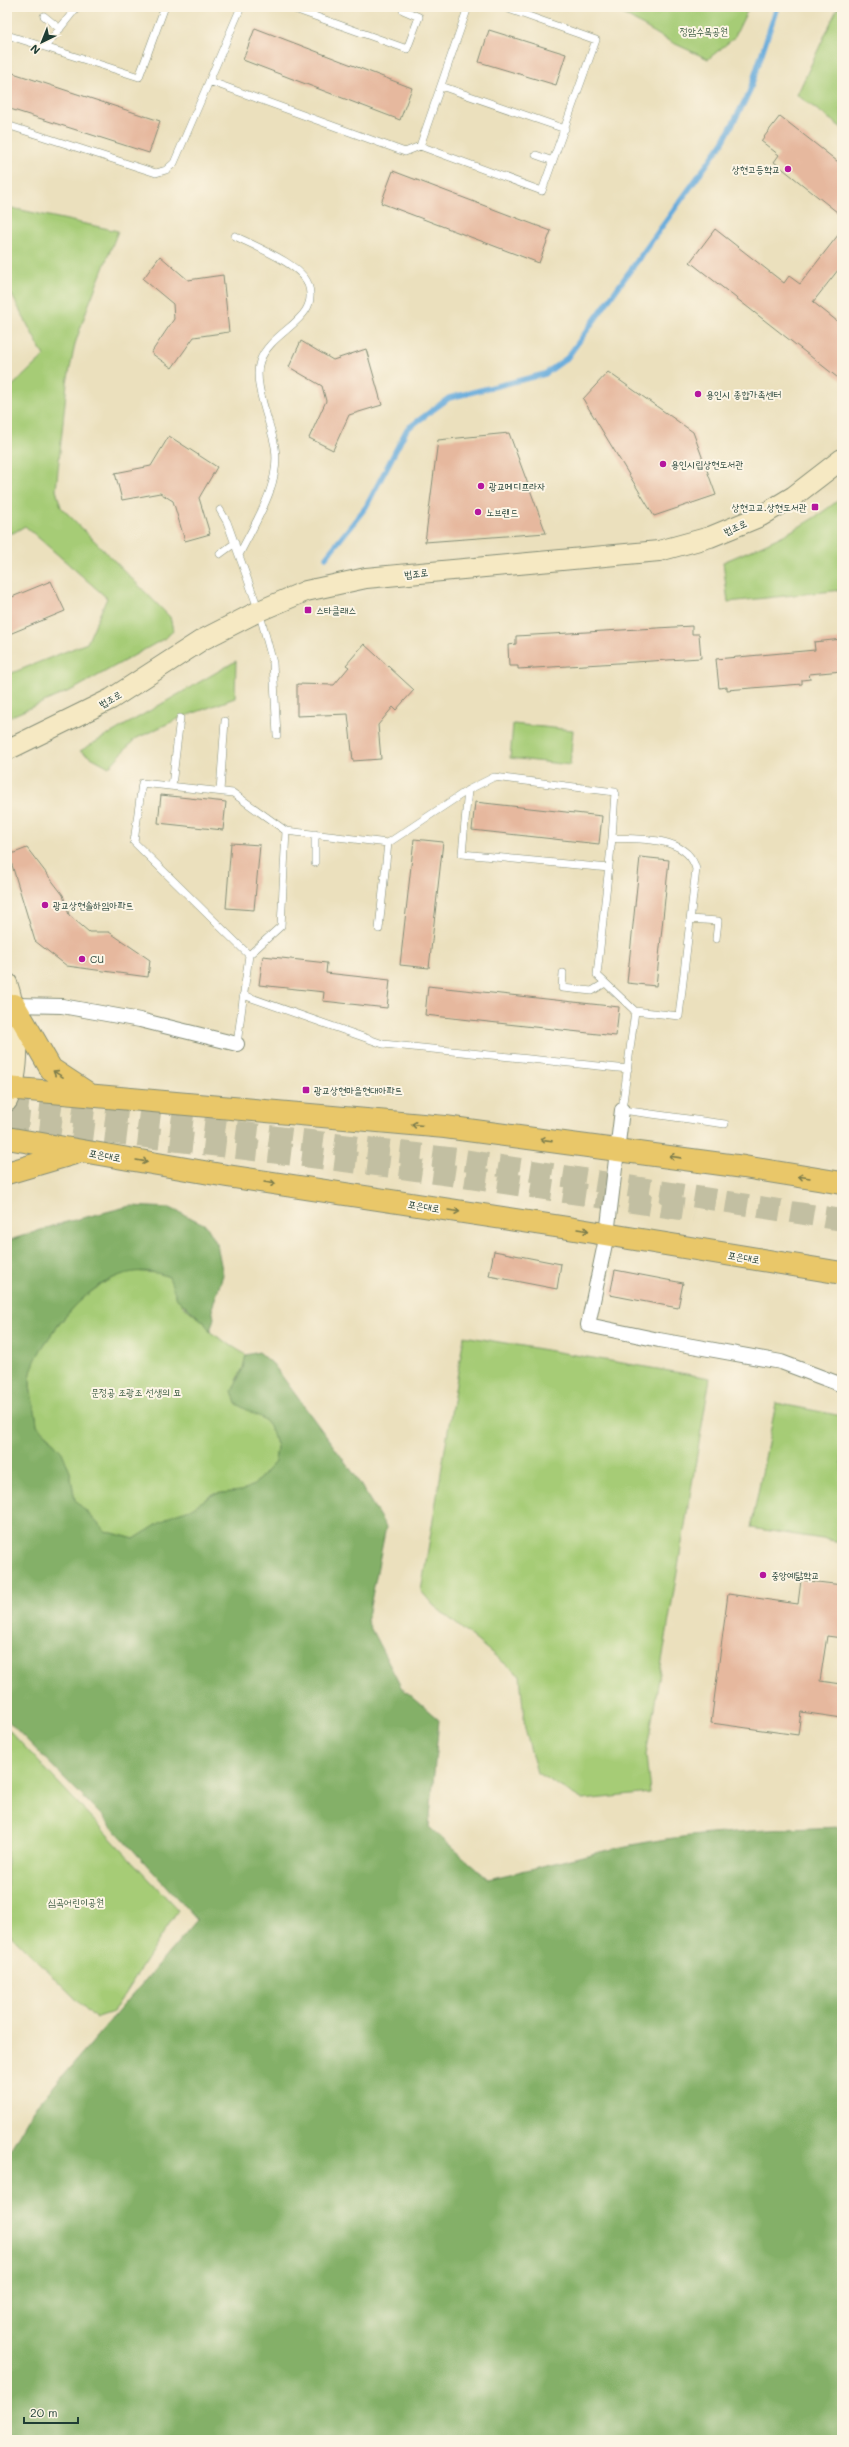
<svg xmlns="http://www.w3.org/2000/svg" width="849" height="2447" viewBox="0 0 849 2447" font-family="Mali,'Poor Story',sans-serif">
	<rect width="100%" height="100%" fill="#fcf5e5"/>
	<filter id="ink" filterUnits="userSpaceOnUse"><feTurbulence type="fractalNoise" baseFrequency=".025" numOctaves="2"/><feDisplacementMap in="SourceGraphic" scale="8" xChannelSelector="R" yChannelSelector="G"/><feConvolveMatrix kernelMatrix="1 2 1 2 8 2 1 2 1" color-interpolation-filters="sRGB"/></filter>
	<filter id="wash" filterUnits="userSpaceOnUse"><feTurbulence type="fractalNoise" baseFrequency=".012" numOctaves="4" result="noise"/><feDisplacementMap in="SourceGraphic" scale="16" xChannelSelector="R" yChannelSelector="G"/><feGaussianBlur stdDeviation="0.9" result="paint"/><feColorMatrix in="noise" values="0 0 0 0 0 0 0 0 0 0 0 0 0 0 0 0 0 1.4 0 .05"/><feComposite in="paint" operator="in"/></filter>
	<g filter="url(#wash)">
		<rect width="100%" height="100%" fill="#ebe0bd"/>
		<!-- green -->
		<path fill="#a6cc76" stroke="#628455" d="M611,7H749L734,38L708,59L669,41Z
			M838,7H842V128L797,95Z
			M7,207L118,231L87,309L75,344L67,383L56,490L61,507L170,617L173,630L167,637L76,688L7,718V675L87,643L107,598L25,526L13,533H7V391L44,356L7,286Z
			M842,497V590L728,602L723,562C766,544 807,527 842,497Z
			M236,661L235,698L180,718L135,739L109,767L80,751Z
			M513,724L573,730L570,765L510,758Z
			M130,1271L158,1273L169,1277L183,1306L204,1322L210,1332L246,1355L243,1368L236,1380L252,1412L264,1419L272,1431L277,1447L275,1462L254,1485L242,1491L213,1494L190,1510L174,1515L134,1539L105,1531L75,1500L70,1472L51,1438L37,1425C36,1408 29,1394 30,1376C31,1362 41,1349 49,1338C72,1306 92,1285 130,1271Z
			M464,1336L710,1378L646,1755L650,1793L583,1800L537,1773L525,1729L520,1676L433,1605L421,1591Z
			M776,1403L842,1416V1542L751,1528Z
			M7,1728L178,1910L113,2012L95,2018L7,1931Z"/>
		<!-- forest -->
		<path fill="#84b067" stroke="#52764e" d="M130,1206L170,1208L206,1225L217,1244L223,1275L212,1308L214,1318L210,1332L204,1322L177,1299L169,1277C123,1257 82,1294 56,1328C46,1342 35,1356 31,1373C27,1391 36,1407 37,1425L62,1452L70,1472L75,1500L105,1531L134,1539L174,1514L190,1509L214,1494L241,1491L254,1485L275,1462L277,1447L272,1431L264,1419L236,1404L232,1391L243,1368L246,1355L259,1352L273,1364L354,1474L386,1527L367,1621L401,1687L439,1720L429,1827L488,1879C547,1866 606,1848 666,1839C724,1831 784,1829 842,1827V2440H7V2155L34,2109L197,1920L102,1816L7,1720V1241L59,1224Z"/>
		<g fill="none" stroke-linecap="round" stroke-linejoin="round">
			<!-- stream -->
			<path stroke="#66abdc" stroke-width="5.5" d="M326,557L366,507L407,429L449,398L545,374L567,358L723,142L749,93L777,7"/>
		</g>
		<g id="blocks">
			<!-- building -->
			<path fill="#e6b89e" d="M255,28L412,88L400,120L243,60Z
				M489,30L566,54L556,85L479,62Z
				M7,71L160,121L149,153L7,108Z
				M780,116L842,165V216L774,162L779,155L761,141Z
				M393,171L551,231L539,263L381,203Z
				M715,229L784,283L789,276L800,284L842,230V265L813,302L842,325V381L690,262Z
				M160,256L188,280L223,275L229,332L194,337L172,368L151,353L174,319L173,304L143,279Z
				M301,341L333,360L366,349L382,405L349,415L333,450L309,438L326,401L322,386L289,367Z
				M608,372L693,432L716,495L654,516L583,399Z
				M509,433L546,533L425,542L438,440Z
				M169,436L217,467L199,498L210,534L185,541L173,501L160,493L122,500L115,473L151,466Z
				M51,581L65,611L7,635V599Z
				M692,626V634H699L701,658L518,669V666H509L508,645L516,644V636Z
				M842,639V671L809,674L810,679L802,680V684L727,690V687L719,688L716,659L815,650L814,642Z
				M364,644L414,690L396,710L393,707L378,725L381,759L353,761L348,714L297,716V684L334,685L349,667L346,665Z
				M161,795L226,802L223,830L158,823Z
				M475,802L602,816L599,844L472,830Z
				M414,839L443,842L429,968L400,965Z
				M231,843L260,845L254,910L226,908Z
				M27,848L63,895L69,915L89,932H109L150,960L148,977L67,966L35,941L9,855Z
				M640,857L669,860L656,986L627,983Z
				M263,956L327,963L326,973L390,980L387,1008L323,1001L324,992L259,985Z
				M428,986L619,1007L616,1036L425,1015Z
				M494,1251L561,1264L557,1289L489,1276Z
				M615,1270L683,1283L678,1308L610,1295Z
				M801,1580L842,1585V1638L827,1636L820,1681L842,1684V1718L801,1712L798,1735L711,1723L728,1594L798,1604Z"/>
		</g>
	</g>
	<g filter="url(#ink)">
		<use href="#blocks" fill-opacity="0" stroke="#858e78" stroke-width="1"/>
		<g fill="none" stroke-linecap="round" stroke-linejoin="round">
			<!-- primary-tunnel -->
			<path stroke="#c2bfa2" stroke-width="22" stroke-dasharray="22 11" stroke-linecap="butt" d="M7,1104L457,1159L842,1220
				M7,1120L409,1169L694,1211"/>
			<defs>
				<path id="lane" d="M289,7L407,49L419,17L403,10
					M44,16L60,29
					M7,35L139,77L164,9L161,7
					M45,47L77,7
					M209,81L405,152L420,146L542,191L596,40L503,7
					M441,86L565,129
					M7,125L156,173L166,170L174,163L241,7
					M420,146L468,7
					M536,155L553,161
					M235,236C254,246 301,264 308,284C321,320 272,329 260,361C252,383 271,423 275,447C281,485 255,522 239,555
					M220,510L227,522L259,611L273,663L277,735
					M220,554L235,543
					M172,786L180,718
					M468,790L462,854L609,868
					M220,791L225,721
					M612,838L597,975L635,1011
					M315,863V834
					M690,919L718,921L716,939
					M379,929L388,843
					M249,955L281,926L286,831
					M563,973L562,988L592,991L605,983
					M243,995L383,1044L628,1069
					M237,1044L249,955L134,842L142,783L233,793L286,831L388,843L468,790L494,777L615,792L612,838C640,840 687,835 696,869L679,1016L635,1011L622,1110L725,1124"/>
				<path id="street" d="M14,1005L62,1006L140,1020L237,1044
					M622,1110L607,1234L588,1325L659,1340L781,1362L842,1385"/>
				<path id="secondary" d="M7,750L111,699L202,640L259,611L306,591L366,578L659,551L710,537L761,516L794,496L842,459
					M7,983C18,1016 23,1069 7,1101"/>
				<path id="primary" d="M7,1014L14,1005L51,1069L86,1092
					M7,1088L445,1127L744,1167L842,1183
					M7,1138L227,1176L568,1228L842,1273
					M7,1173L75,1153"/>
			</defs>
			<!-- lane casing -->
			<use href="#lane" stroke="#858e78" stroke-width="8"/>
			<!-- street casing -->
			<use href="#street" stroke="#858e78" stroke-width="16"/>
			<!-- secondary casing -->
			<use href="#secondary" stroke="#858e78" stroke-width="22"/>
			<!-- primary casing -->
			<use href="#primary" stroke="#858e78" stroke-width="24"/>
			<!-- lane -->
			<use href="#lane" stroke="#fff" stroke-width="7"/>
			<!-- street -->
			<use href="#street" stroke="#fff" stroke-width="14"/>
			<!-- secondary -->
			<use href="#secondary" stroke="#f6e9c3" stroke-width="20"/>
			<!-- primary -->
			<use href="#primary" stroke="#e9c769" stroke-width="22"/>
		</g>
		<!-- one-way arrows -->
		<defs><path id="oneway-shaft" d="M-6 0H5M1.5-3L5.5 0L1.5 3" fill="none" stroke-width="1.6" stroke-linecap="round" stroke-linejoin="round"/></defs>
		<g stroke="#7a7b4c">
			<use href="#oneway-shaft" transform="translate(58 1074) rotate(-148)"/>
			<use href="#oneway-shaft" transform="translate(417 1125) rotate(-175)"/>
			<use href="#oneway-shaft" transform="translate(546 1140) rotate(-173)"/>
			<use href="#oneway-shaft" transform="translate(675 1157) rotate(-172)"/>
			<use href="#oneway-shaft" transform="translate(142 1161) rotate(10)"/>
			<use href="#oneway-shaft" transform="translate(804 1177) rotate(-171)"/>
			<use href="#oneway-shaft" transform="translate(270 1183) rotate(9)"/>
			<use href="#oneway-shaft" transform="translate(454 1211) rotate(9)"/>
			<use href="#oneway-shaft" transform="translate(583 1230) rotate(9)"/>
		</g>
	</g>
	<!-- markers -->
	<g fill="#b5179e" stroke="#fcf5e5" stroke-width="1.5">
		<circle cx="788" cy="169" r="4"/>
		<circle cx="698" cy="394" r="4"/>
		<circle cx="663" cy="464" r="4"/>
		<circle cx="481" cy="486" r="4"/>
		<rect x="811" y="503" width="8" height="8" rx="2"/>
		<circle cx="478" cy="512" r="4"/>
		<rect x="304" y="606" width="8" height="8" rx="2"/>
		<circle cx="45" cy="905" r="4"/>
		<circle cx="82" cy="959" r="4"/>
		<rect x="302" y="1086" width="8" height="8" rx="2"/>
		<circle cx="763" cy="1575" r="4"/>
	</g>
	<g text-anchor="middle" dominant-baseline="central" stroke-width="4" stroke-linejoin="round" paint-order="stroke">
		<!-- park labels -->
		<g font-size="10" fill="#3a5a41" stroke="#fcf5e5">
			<text x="704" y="31">정암수목공원</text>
			<text x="136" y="1392">문정공 조광조 선생의 묘</text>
			<text x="76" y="1902">심곡어린이공원</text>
		</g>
		<!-- poi labels -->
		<g font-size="10" fill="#1f3d34" stroke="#fcf5e5" text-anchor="start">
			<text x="780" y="169" text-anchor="end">상현고등학교</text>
			<text x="706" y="394">용인시 종합가족센터</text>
			<text x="671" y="464">용인시립상현도서관</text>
			<text x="489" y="486">광교메디프라자</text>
			<text x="807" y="507" text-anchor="end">상현고교.상현도서관</text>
			<text x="486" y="512">노브랜드</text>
			<text x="316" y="610">스타클래스</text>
			<text x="53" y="905">광교상현솔하임아파트</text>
			<text x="90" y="959">CU</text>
			<text x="314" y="1090">광교상현마을현대아파트</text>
			<text x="771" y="1575">중앙예닮학교</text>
		</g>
		<!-- street labels -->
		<g font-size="10" fill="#1f3d34" stroke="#fcf5e5">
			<text transform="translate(735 527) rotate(-23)">법조로</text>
			<text transform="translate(416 573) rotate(-6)">법조로</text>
			<text transform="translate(110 699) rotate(-29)">법조로</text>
			<text transform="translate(105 1155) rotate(10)">포은대로</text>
			<text transform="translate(424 1206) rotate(9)">포은대로</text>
			<text transform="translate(744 1257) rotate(9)">포은대로</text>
		</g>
	</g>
	<!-- margin -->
	<rect width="849" height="2447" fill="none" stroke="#fcf5e5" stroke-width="24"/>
	<!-- north arrow -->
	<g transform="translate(42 42) rotate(223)" stroke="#fcf5e5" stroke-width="3" paint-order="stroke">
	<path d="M0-3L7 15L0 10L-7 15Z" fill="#1f3d34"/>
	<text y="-6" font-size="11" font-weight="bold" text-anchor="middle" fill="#1f3d34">N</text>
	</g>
	<!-- scale -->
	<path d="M24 2417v6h54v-6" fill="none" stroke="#1f3d34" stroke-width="2"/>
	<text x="30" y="2417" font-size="12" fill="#1f3d34" stroke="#fcf5e5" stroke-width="3" paint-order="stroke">20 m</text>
</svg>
